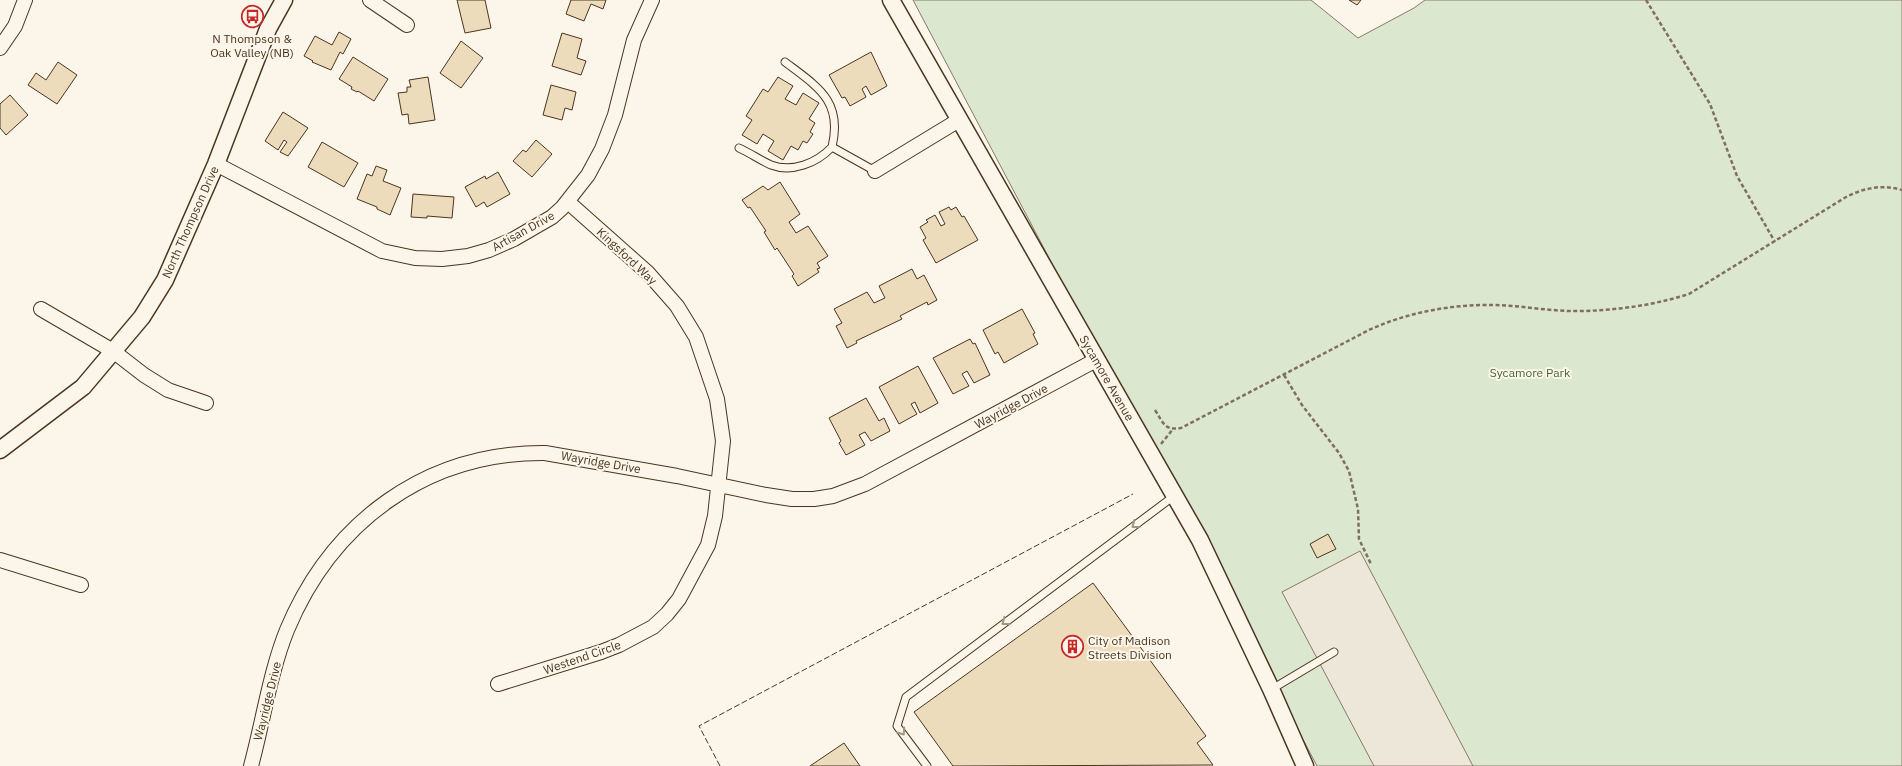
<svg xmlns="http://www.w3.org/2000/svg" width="1902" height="766" viewBox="0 0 1902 766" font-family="'IBM Plex Sans',sans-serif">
	<rect width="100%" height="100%" fill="#fbf6e9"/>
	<!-- green -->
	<path fill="#dce7d0" stroke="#887966" d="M913,0H1311L1358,38L1414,8L1425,0H1902V766H1317Z"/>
	<!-- parking -->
	<path fill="#ede7d9" stroke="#887966" d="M1360,551L1473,766H1374L1282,592Z"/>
	<!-- building -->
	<path fill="#ecdcbc" stroke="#4a3520" d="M457,0H485L491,28L465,33Z
		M571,0H606L603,9L591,4L584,21L566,14Z
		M1349,0H1361L1357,5Z
		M339,32L351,39L343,54L340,52L331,70L312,62L313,61L304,56L315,36L332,45Z
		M562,33L582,39L577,58L586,61L581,75L552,66Z
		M461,41L483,58L461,88L440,73Z
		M871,52L887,86L871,95L866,86L862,89L866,97L850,106L845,97L842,98L829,75Z
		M353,57L388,79L374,101L358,91L357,92L351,89L352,87L339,79Z
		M58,62L77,75L57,104L28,85L36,73L46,80Z
		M428,77L435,120L409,124L408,114L402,115L398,93L407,92V87H411L409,80Z
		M778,77L793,86L785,99L796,105L803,93L819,103L809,119L815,123L810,132L813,134L807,143L803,141L798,150L791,146L783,160L768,151L774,141L763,134L757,144L742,135L752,120L746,116L763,89L768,92Z
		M551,85L576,92L572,110L565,108L562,120L543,115Z
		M10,95L28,115L6,135L0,128V104Z
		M283,112L308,128L288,156L280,152L287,142L284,140L278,150L265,141Z
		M536,140L552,154L532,177L513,161L523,150L526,152Z
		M322,142L358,163L344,187L308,167Z
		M376,166L387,170L383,181L401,188L390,215L377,209V207L357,199L367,174L372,176Z
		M498,172L510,194L487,207L484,202L476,207L465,187L485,176L486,179Z
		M780,182L800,214L789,222L796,233L808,226L828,256L817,263L820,268L817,269L819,272L798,286L792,276L794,274L777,248L775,250L764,232L766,231L750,207L748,208L742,200L763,186L768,190Z
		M413,194L454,197L452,218L427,216V218L411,217Z
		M949,207L951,210L956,207L962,217L964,216L978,240L936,263L923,240L926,238L920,227L928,222L926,220L935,215L941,226L945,224L939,212Z
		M912,269L917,279L924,275L937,300L928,305L927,302L900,316L902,319L856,341L857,343L847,348L836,326L842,323L834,309L867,292L874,303L885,298L879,286Z
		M1022,309L1035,333L1033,334L1038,344L1004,363L998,352L995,354L983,330Z
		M970,339L973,344L975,343L990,375L974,383L967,371L962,374L969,386L953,394L933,358Z
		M918,366L938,403L920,413L915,402L911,404L917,414L899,424L879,387Z
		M866,398L879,421L884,418L890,431L871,441L865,432L859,435L865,445L846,455L839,443L841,441L829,418Z
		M1328,534L1336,549L1317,558L1310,544Z
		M1093,583L1206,736L1197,743L1213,765L953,766L914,712Z
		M844,743L860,766H810Z"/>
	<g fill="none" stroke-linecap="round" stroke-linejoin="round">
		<defs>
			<path id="service" d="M785,62C818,87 843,101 832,147
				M739,148C750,153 760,160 771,165C792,173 817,163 832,147L875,171
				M1272,689L1334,652
				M927,766L897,726L906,697L1174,496"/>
			<path id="minor" d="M370,0L407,25
				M0,48L15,26L25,0
				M216,164L382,251L415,258L442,259L468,256L489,250L514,239L552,217L562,208L588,175L602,149L615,115L634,40L652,0
				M875,171L959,120
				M41,309L113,351L144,375L168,390L206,403
				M0,560L81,585
				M498,684L601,652L619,645L653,627L667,614L679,599L708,545L715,516L723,441L717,399L696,337L677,306L648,273L568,202
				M251,766C263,722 270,672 287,630C332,522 426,452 545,453L677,476L766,495L792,499H814L833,496L865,484L1096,360"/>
			<path id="tertiary" d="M891,0L1200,540L1271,689L1305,766
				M0,450L83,387L142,317L165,280L216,164L268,29L284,0"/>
		</defs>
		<!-- service casing -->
		<use href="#service" stroke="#4a3520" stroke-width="9"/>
		<!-- minor casing -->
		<use href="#minor" stroke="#4a3520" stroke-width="16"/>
		<!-- tertiary casing -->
		<use href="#tertiary" stroke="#4a3520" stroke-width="19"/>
		<!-- path -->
		<path stroke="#7f6f5c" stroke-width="2.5" stroke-dasharray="4 2.5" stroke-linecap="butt" d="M1646,0L1710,104L1737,176L1775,242
			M1284,375L1302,405L1339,453L1349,471L1358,509L1359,539L1371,564
			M1155,410C1163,422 1164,431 1181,428L1369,330C1408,312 1453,304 1496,305C1525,306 1554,312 1583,311C1619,310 1654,305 1689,294L1846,197C1864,188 1882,184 1902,190
			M1161,444L1173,429"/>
		<!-- service -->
		<use href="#service" stroke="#fbf6e9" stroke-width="7"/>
		<!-- minor -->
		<use href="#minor" stroke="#fbf6e9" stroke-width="14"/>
		<!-- tertiary -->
		<use href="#tertiary" stroke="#fbf6e9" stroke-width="16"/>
		<!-- fence -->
		<path stroke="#4a3520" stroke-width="1" stroke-dasharray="6 2.5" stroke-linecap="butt" d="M720,766L699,726L1133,494"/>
	</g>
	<!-- one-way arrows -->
	<defs><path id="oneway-chevron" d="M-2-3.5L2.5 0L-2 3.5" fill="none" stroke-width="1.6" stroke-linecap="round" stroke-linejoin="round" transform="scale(1.25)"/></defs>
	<g stroke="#a29684">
		<use href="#oneway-chevron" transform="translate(1135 525) rotate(143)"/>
		<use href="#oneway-chevron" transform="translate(1005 622) rotate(143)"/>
		<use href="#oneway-chevron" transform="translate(902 732) rotate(55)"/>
	</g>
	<!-- icons -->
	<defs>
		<symbol id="bus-ring" viewBox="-11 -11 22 22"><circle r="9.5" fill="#fbf6e9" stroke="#c62828" stroke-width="1.5"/><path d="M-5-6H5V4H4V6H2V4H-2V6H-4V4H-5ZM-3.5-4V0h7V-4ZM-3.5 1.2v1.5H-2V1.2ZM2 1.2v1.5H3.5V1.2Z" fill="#c62828"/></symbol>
		<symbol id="building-ring" viewBox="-11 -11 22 22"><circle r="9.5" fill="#fbf6e9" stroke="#c62828" stroke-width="1.5"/><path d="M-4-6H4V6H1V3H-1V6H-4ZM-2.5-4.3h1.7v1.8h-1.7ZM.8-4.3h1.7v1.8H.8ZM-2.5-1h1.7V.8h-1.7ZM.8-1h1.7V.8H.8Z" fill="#c62828"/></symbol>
	</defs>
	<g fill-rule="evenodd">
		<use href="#bus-ring" x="240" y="4" width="25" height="25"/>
		<use href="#building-ring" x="1060" y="634" width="25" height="25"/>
	</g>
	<g text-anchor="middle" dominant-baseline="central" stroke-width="4" stroke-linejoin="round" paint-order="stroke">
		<!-- poi labels -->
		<g font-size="12" fill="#4a3520" stroke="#fbf6e9">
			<text x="252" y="38">N Thompson &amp;<tspan x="252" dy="14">Oak Valley (NB)</tspan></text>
			<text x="1088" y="640" text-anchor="start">City of Madison<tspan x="1088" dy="14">Streets Division</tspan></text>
		</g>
		<!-- street labels -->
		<g font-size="12" fill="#4a3520" stroke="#fbf6e9">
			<text transform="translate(190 222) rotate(-66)">North Thompson Drive</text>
			<text transform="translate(523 231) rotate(-29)">Artisan Drive</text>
			<text transform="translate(627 256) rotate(43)">Kingsford Way</text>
			<text transform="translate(1107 378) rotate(60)">Sycamore Avenue</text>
			<text transform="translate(1011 406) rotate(-28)">Wayridge Drive</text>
			<text transform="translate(601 462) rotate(10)">Wayridge Drive</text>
			<text transform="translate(582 657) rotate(-19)">Westend Circle</text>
			<text transform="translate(267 701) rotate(-76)">Wayridge Drive</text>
		</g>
		<!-- park labels -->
		<g font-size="12" fill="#436837" stroke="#fbf6e9">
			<text x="1530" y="372">Sycamore Park</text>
		</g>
	</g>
</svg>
